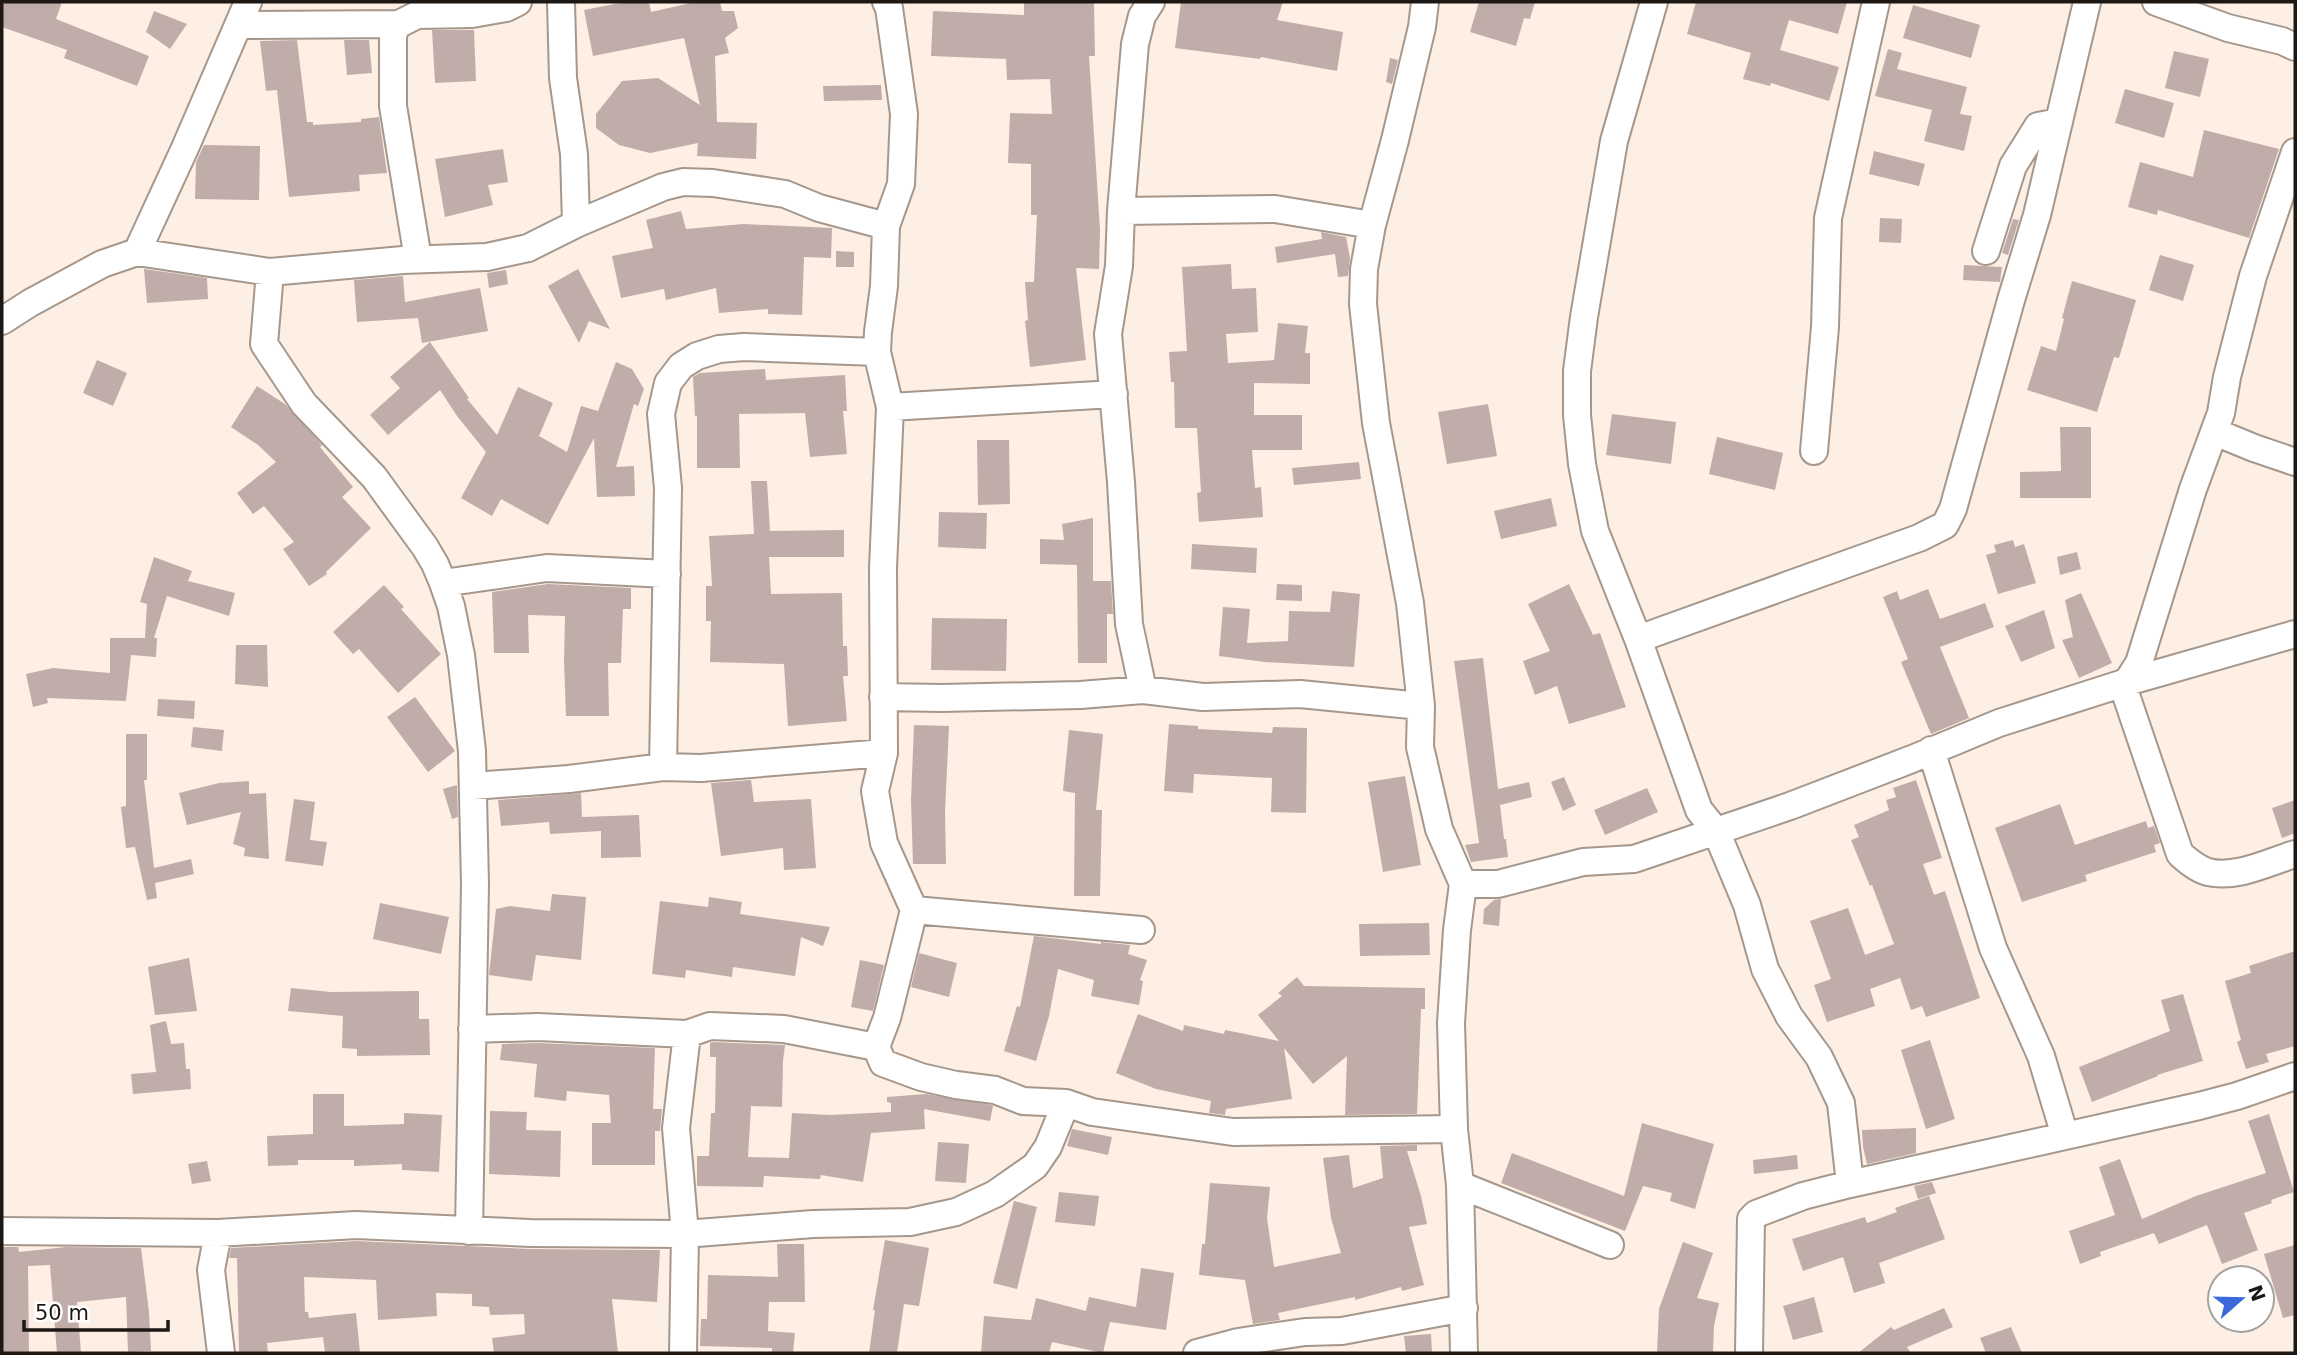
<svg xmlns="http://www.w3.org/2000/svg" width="2297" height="1355" viewBox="0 0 2297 1355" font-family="'DejaVu Sans',sans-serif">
	<rect width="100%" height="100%" fill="#fdefe3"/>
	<!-- building -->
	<path fill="#c0adaa" d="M2,2H62L56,19L149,56L137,86L64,58L67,50L2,27Z
		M625,2H649L651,12L695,2H720L722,11H734L738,28L725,38L729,53L715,56L717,122L757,123L756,159L697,156L698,143L650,153L619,145L596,128V114L622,81L658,78L700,105L684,38L593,56L584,10Z
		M1024,2H1094L1095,56H1089L1100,230L1099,269L1076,268L1086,360L1030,367L1025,321L1028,320L1025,282H1034L1037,215H1031V164L1008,163L1010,113L1052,114L1050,79L1007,80L1006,59L931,56L933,11L1024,15Z
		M1181,2H1283L1277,20L1343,32L1337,71L1261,57L1260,59L1175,48Z
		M1479,2H1535L1530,19L1524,18L1516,46L1470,32Z
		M1696,2H1847L1838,34L1789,20L1780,50L1839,67L1829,101L1771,83L1770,86L1743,79L1751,53L1687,34Z
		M1913,5L1980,25L1971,58L1903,38Z
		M154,11L187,24L170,49L146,32Z
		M432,30H474L476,81L435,83Z
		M297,40L307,122H313V125L361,122V119L379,117L387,173L359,175L360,191L289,197L277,90L266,91L260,41Z
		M344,40H369L372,73L347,75Z
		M1888,49L1902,53L1897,69L1967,87L1960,114L1972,116L1964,151L1924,141L1932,110L1875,96Z
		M2174,51L2209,59L2200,97L2165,88Z
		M1390,58L1398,60L1392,84L1386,82Z
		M881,85L882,100L824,101L823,86Z
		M2125,89L2174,103L2164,138L2115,123Z
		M2204,130L2279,149L2249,238L2158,210L2157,215L2128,207L2140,162L2193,177Z
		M204,145L260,146L259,200L195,199L196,162Z
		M503,149L508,182L488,185L493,205L445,217L435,159Z
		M1874,151L1925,164L1919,186L1869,174Z
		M681,211L686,229L743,224L832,228L831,258L804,257L802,315L768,314V309L719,313L716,288L666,300L664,289L621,298L612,256L653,248L646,220Z
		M1880,218L1902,219L1901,243L1879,242Z
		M2013,219L2019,220L2008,255L2002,253Z
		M1321,232L1346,237L1350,258L1348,276L1338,277L1335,254L1277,263L1275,247L1322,239Z
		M836,251L854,252V267H836Z
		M2160,255L2194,265L2183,301L2149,290Z
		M1231,264L1232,289L1256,288L1258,332L1226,334L1228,363L1274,360L1278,323L1308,326L1305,353H1310V384L1254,383V415H1302V450H1252L1255,488L1261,487L1263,517L1199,522L1197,493L1201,492L1197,428H1175L1174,382H1171L1169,352L1187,351L1182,267Z
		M1964,265L2002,267L2000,282L1963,280Z
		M144,269L207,278L208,299L147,303Z
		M578,269L610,329L589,321L579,343L548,286Z
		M506,270L508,284L489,288L487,273Z
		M403,276L405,302L480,288L488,331L422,343L418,318L357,322L354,280Z
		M2072,281L2136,300L2119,358L2114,357L2097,412L2027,390L2041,346L2056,351L2064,319L2062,318Z
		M430,342L469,398L467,399L497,435L518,387L553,403L539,436L567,452L581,406L598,411L616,362L632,369L644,389L638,406L634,404L616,467L634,466L635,496L597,497L594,438L548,525L501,499L492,516L461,498L486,452L457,416L440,390L388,435L370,415L400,388L390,377Z
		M97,360L127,373L113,406L83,393Z
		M765,369L766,380L845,375L847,411H843L847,454L810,457L805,413L739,414L740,468H697V416H695L693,377L700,373Z
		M257,386L285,404L322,445L320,447L353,487L342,497L371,528L326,572L327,574L309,586L283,549L294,542L264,506L253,514L237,493L276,462L258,445L231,427Z
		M1488,404L1497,456L1447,464L1438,412Z
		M1612,414L1676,422L1671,464L1606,455Z
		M2060,427H2091V498H2020V472L2061,471Z
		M1717,437L1783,453L1775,490L1709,474Z
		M977,440H1009L1010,504L978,505Z
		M1359,462L1361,479L1294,485L1292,468Z
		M751,481H767L770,531L844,530V557H769L771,594L842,593L843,646H847L848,676H843L847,721L788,726L784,664L710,662L711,621H706V586H712L709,536L754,534Z
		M1551,498L1557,526L1501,539L1494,511Z
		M939,512L987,513L986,549L938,547Z
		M1093,518V581H1111L1113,614H1107V663H1078L1077,565L1040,564V539L1064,540L1062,524Z
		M2013,540L2015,547L2024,544L2036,583L1998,594L1986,555L1996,552L1994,545Z
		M1192,544L1257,548L1256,573L1191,569Z
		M2077,552L2081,569L2060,575L2057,557Z
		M154,557L192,571L188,581L235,593L229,616L167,596L154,638H157L156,657L131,655L126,701L47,698L48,703L33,707L26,674L53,668L110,673V638H145L147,604L140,602Z
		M548,584L631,588V609H623L621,663H608L609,716H566L564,661L565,616L528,615L529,653H494L492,592Z
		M1277,584L1302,585V601L1276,600Z
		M1569,584L1593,635L1600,633L1626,707L1569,724L1557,686L1535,695L1523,661L1550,651L1528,604Z
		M384,585L404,607L401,609L441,654L398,693L359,649L353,654L333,632Z
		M1928,589L1940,619L1985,603L1994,627L1940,647L1969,718L1931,734L1901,662L1908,659L1883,597L1897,591L1900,600Z
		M1332,591L1360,594L1354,667L1265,662L1219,656L1223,607L1250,609L1247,643L1288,641L1289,611L1330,612Z
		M2081,593L2112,663L2079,678L2062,640L2073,637L2065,600Z
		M2044,610L2055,648L2021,662L2005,626Z
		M932,618L1007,619L1006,671L931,670Z
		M236,645H267L268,687L235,684Z
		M1483,658L1498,789L1529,782L1532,797L1500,805L1504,839H1506L1508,857L1471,862L1465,845L1479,843L1454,661Z
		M415,697L455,751L428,772L387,717Z
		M158,699L195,701L194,719L157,716Z
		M1169,724L1198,726V729L1272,733L1273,727L1307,728L1306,813L1271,812L1272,778L1194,774L1193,793L1164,791Z
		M914,725L949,726L945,812L946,864H913L911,800Z
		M193,727L224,730L222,751L191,747Z
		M1069,730L1103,734L1096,810H1102L1100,896H1074L1075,793L1063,791Z
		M126,734H147V780H144L154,868L191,859L194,874L155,883L157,898L147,900L135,847L126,848L121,807L126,806Z
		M1405,776L1421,865L1383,872L1368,782Z
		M1564,777L1576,805L1563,811L1551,782Z
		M751,780L754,802L811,799L816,868L784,870L783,848L721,856L711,783Z
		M1916,780L1942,858L1923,864L1934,895L1945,891L1980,998L1926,1017L1922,1006L1911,1010L1900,978L1870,989L1875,1006L1827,1022L1814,985L1831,979L1810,921L1848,908L1865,955L1894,944L1872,885L1870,886L1851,840L1859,837L1854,825L1889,810L1886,800L1896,797L1893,788Z
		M249,781V794L266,793L269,859L244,856L245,848L233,844L241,812L187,825L179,793L219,783Z
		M457,785L458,817L452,819L443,789Z
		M1647,788L1658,812L1605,835L1594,810Z
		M581,793L582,817L639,815L641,857L601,858V831L550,834L549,822L501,826L498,800Z
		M294,799L315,802L310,840L327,842L323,866L285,861Z
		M2295,800V833L2282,838L2272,808Z
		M2060,804L2075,845L2146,821L2148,828L2154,826L2160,843L2154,845L2156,852L2085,875L2087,881L2022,902L1995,828Z
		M552,894L586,897L581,960L536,955L532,981L489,975L496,909L510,906L550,911Z
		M709,897L742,902L740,914L830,927L823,946L801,937L795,976L733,967L732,977L686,970L685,978L652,974L660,901L708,907Z
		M1501,899L1499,926L1483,924L1484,909L1494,900Z
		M380,903L449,917L441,954L373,939Z
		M1429,923L1430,955L1360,956L1359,924Z
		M1034,936L1101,944V942L1130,945L1128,954L1147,960L1140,980L1143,981L1139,1005L1091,996L1094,980L1058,969L1049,1016L1036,1061L1004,1051L1017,1006L1020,1007Z
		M2295,951V1046L2266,1054L2269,1062L2246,1069L2237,1042L2241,1040L2225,981L2251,973L2249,966Z
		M919,953L957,963L949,997L911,987Z
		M189,958L197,1011L155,1015L148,967Z
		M860,960L884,965L873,1011L851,1007Z
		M1297,977L1304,986L1425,988V1009H1421L1417,1114L1345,1115L1347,1056L1313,1084L1284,1048L1292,1099L1226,1109L1225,1115L1209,1113L1211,1101L1156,1089L1116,1073L1138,1014L1183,1031L1184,1025L1224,1034L1225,1030L1279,1041L1258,1015L1282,996L1278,993Z
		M291,988L331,992L419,991V1019H429L430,1055L357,1056V1049L342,1048L343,1016L288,1011Z
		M2183,994L2203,1061L2157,1075L2158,1076L2092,1102L2079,1067L2170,1031L2161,1000Z
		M166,1021L171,1044L184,1043L186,1069H190L191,1089L133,1094L131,1074L156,1072L150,1025Z
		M1930,1040L1955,1119L1926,1129L1901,1050Z
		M712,1042L785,1045L783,1061L782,1107L751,1106L748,1157L789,1158L792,1113L830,1115L891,1112V1103L887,1102V1097L926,1094L991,1105L993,1106L990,1121L924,1109L925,1129L871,1133L863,1182L821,1175L820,1179L764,1176L763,1187L697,1186V1156H709L711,1113H715L716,1057H710V1043Z
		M538,1043L655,1048L653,1109H662L660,1131H655V1165H592V1123H611L609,1095L567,1091L566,1101L534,1097L537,1064L500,1060L502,1044Z
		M313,1094H344V1126L404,1124V1113L442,1115L439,1172L402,1170V1164L354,1166V1160H298V1165L268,1166L267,1136L313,1134Z
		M490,1111L527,1112L526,1130L561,1131L560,1177L489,1174Z
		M2269,1114L2294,1192L2271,1200L2272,1203L2244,1213L2258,1250L2222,1264L2207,1225L2159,1244L2154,1233L2100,1252L2101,1256L2080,1264L2069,1231L2115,1215L2099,1167L2120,1159L2142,1219L2196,1196L2266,1173L2248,1121Z
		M1642,1123L1714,1144L1695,1209L1670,1201L1672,1193L1643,1186L1625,1231L1501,1183L1512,1153L1624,1196Z
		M1916,1128V1153L1867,1164L1863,1147L1862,1130Z
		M1072,1129L1112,1137L1108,1155L1067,1146Z
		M938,1142L969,1144L966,1183L935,1181Z
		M1417,1145V1151H1407L1421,1196L1427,1224L1409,1227L1424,1285L1402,1291L1401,1287L1355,1300V1297L1278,1313L1280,1320L1253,1324L1245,1280L1199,1275L1202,1244H1205L1210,1183L1270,1187L1267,1218L1274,1267L1341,1253L1331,1218L1323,1158L1349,1155L1353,1188L1383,1178L1380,1146Z
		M1797,1155L1798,1169L1754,1174L1753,1160Z
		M207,1161L211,1181L192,1184L188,1164Z
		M1932,1182L1936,1193L1918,1199L1914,1186Z
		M1059,1192L1099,1196L1095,1226L1055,1222Z
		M1929,1196L1945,1239L1879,1263L1885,1283L1854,1293L1843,1257L1803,1271L1792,1239L1865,1217L1867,1223L1897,1212L1895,1208Z
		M1014,1201L1037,1207L1017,1289L993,1283Z
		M885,1240L929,1248L919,1306L904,1304L897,1353H869L875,1310H873Z
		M356,1241L530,1249L660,1250L657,1302L612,1299L618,1353H494L492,1338L525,1334L524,1314L490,1315L489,1307L472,1306V1294L436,1293L437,1316L378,1320L376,1280L304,1277L305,1312H308L309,1318L356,1313L360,1353H325L323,1337L267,1343L268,1353H239L237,1258H229L231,1248Z
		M1683,1242L1713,1253L1697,1298L1719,1303L1714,1326L1713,1353H1657L1659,1309Z
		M777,1244H804L805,1302H769L768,1331L795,1333L793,1353H772V1348L700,1346L701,1319H707L708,1275L778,1277Z
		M2295,1245V1315L2283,1318L2264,1254Z
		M2,1247H18L19,1252L66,1247L141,1248L149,1312L151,1351L128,1352L126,1297L77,1302L81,1353H57L50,1265L28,1266L29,1353H2Z
		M1141,1268L1174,1273L1166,1330L1110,1322L1103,1353L1052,1342L1049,1353H981L984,1316L1031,1320L1036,1298L1086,1311L1089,1297L1136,1307Z
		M1814,1297L1823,1332L1793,1340L1783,1306Z
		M1944,1308L1953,1327L1907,1347L1911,1353H1858L1891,1327L1894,1330Z
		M2011,1327L2022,1353H1986L1980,1338Z
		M1431,1334L1432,1353H1406L1404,1336Z"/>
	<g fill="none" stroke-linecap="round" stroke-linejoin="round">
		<defs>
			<path id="minor" d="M561,2L563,78L574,154L576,224
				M1425,2L1422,27L1395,140L1372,225L1364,269L1363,304L1376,423L1410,603L1421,706L1420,747L1439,829L1463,884L1457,930L1451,1023L1454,1129L1460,1185L1464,1353
				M1654,2L1614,141L1584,317L1577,371V415L1582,464L1595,531L1638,639L1699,810L1716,831L1747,905L1765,969L1789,1016L1819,1057L1841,1103L1850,1184
				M2156,2L2228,28L2282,41L2295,47
				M239,25L399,24
				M2295,152L2253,276L2227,377L2221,413L2193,489L2139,663L2127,682L2126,695L2180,854C2188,861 2197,869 2208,872C2236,879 2269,862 2295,854
				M1121,211L1275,209L1372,225
				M1986,251L2013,166L2038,126L2059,122
				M137,252L185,148L248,2
				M418,259L393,106V33L399,24L417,15L472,14L506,8L518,2
				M270,272L264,344L304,404L374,477L425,547L435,564L443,583L451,606L461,655L472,751L475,884L469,1231
				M2,321L30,303L102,264L137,252L270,272L403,260L487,257L528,248L576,224L663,187L683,182L713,183L785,194L819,208L886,226
				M890,407L1114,394
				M2215,432L2254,448L2295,462
				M1814,451L1825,327L1828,218L1876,2
				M443,583L547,568L667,574
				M1638,639L1919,538L1945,525L1953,509L2011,300L2037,215L2087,2
				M1143,690L1129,624L1121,482L1108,334L1119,266L1121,211L1135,44L1142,16L1151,2
				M883,697L942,698L1080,695L1143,690L1203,697L1300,694L1421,706
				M1931,750L1993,948L2041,1056L2065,1136
				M663,767L668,488L661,414L668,383L681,366L697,356L719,349L744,347L877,352
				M473,786L569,779L663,767L701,768L884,753
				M1463,884H1498L1583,862L1634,859L1790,806L1912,759L1999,723L2127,682L2295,634
				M914,910L1141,930
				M472,1029L538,1027L687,1034L710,1026L784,1029L876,1047L883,1063L921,1077L956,1085L995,1090L1023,1101L1066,1103L1092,1112L1233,1132L1454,1129
				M876,1047L887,1018L914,910L884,843L875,791L884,753L883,568L890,407L877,352L878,332L884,286L886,226L901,184L904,114L889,8L886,2
				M1460,1185L1610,1245
				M2,1231L218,1233L356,1225L530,1233L685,1234L813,1224L910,1222L956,1212L995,1194L1035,1166L1048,1147L1066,1103
				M218,1233L211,1270L221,1353
				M683,1353L685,1234L676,1128L687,1034
				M1197,1353L1238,1342L1305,1332L1342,1331L1464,1308
				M1749,1353L1751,1219L1756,1214L1803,1196L1850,1184L2199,1106L2237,1096L2295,1076"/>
		</defs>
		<!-- minor casing -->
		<use href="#minor" stroke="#a5978c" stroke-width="30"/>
		<!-- minor -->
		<use href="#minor" stroke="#fff" stroke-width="26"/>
	</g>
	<!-- border -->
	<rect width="2297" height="1355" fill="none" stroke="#1d1814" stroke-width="7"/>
	<!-- north arrow -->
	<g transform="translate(2241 1299) rotate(70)"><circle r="33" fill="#ffffff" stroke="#a5a3a1" stroke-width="2"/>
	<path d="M0-5L12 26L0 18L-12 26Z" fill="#3b69da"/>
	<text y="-10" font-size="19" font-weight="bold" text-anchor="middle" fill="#1d1814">N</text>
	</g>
	<!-- scale -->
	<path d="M24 1320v10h144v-10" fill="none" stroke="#1d1814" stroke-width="3.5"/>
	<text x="35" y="1320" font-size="21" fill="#1d1814" stroke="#ffffff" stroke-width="5" paint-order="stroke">50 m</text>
</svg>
